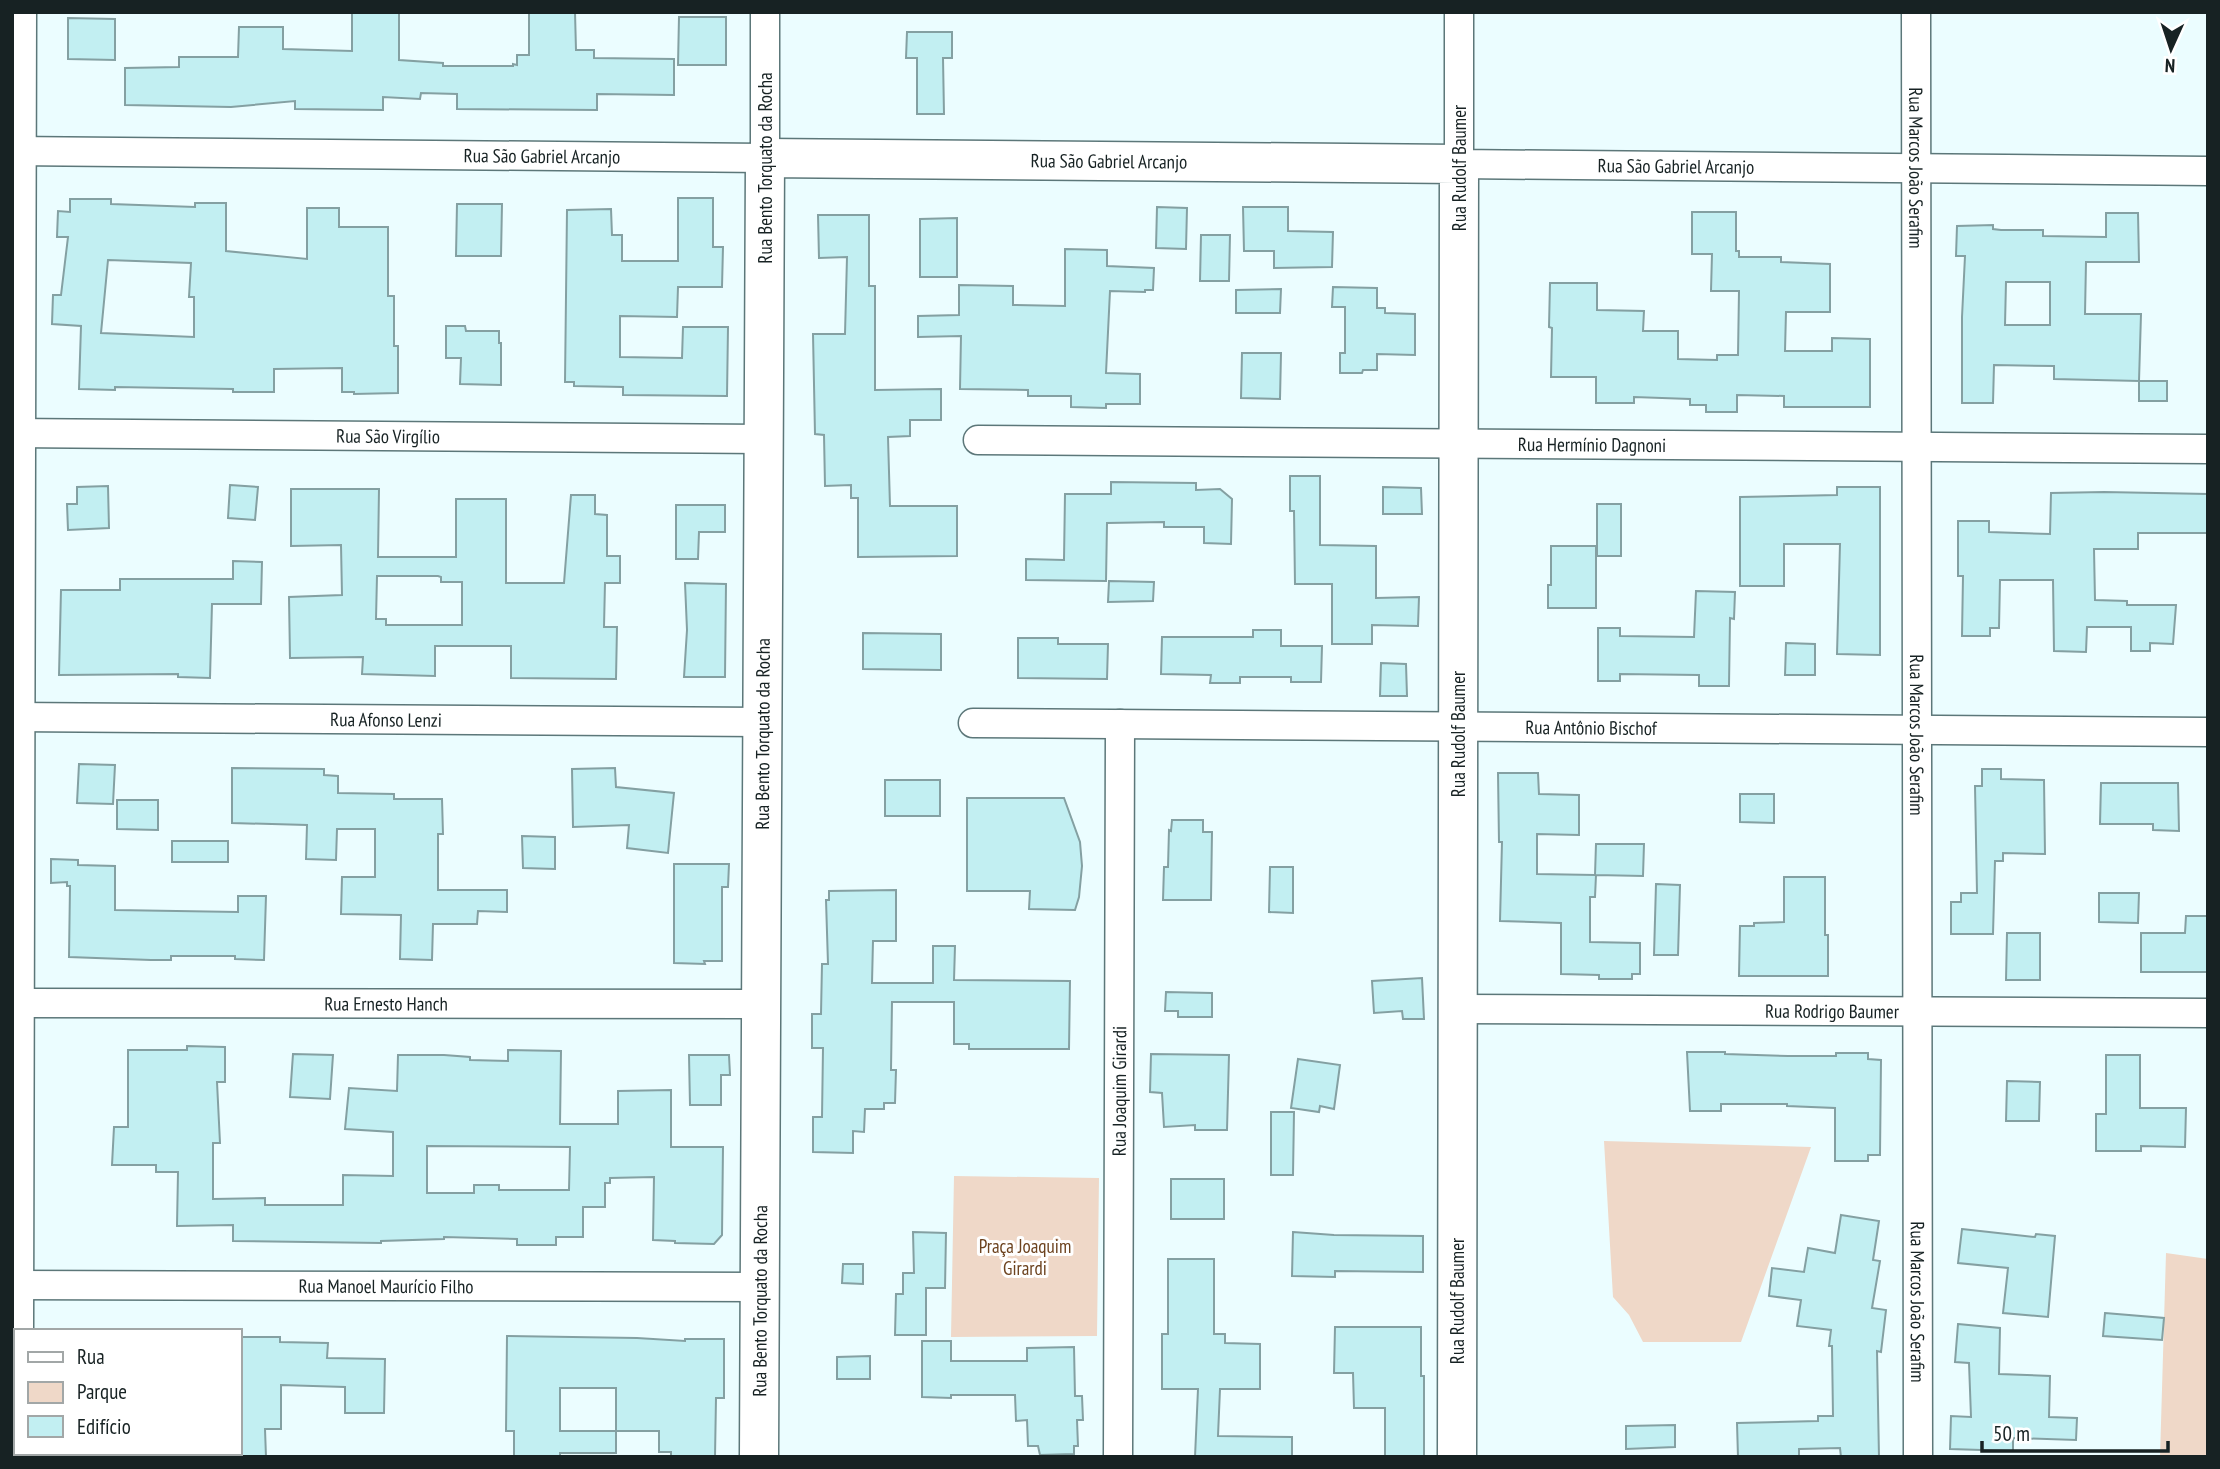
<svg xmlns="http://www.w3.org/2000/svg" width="2220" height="1469" viewBox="0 0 2220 1469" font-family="'PT Sans Narrow',sans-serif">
	<rect width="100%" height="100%" fill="#ebfdff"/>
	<!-- green -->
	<path fill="#efd8c8" d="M1604,1141L1811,1147L1741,1342H1643L1629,1315L1613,1297Z
		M954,1176L1099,1178L1097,1336L951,1337Z
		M2166,1253L2208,1259V1457H2160Z"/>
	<!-- building -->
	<path fill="#c2eff2" stroke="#84a0a2" stroke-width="2" fill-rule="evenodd" d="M352,12H399V60L443,63V66H513V64L517,65V55H529V12H575L576,50H594V58L674,59V95L597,94V110L457,109V94L421,93L420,99L383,97V110L295,109V101L231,107L125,105V68L179,67V57H238L239,27H283V49L352,51Z
		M679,17H726V65H678Z
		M68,18L115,19V60L68,59Z
		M907,32H952V58H943L944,114H917V58H906Z
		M678,198H713V247H723L722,287H678L677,317L620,316V357L682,358L683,327H728L727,396L623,395V387L574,386V382H565L567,210L611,209L612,235H622V261H678Z
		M70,199H111V204L195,207V203H226V251L307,259V208H339V227H388V296H394V346H398V393L354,394V392H342V368L274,369V392H233V389L115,387V390L79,389L81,326L52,324L53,295H61L68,237H57L58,211L70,212ZM108,260L191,263L189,297H194V337L101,333Z
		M457,204H502L501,256H456Z
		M1157,207L1187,208L1186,249L1156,248Z
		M1243,207H1288V231L1333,232L1332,267L1274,268V251H1244Z
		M1692,212H1736V251H1739V257H1781V262L1830,264V312H1786L1785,351H1832V338L1870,339V407H1784V396L1737,395V412H1706V405H1690V399L1634,397V403H1596V377H1551L1552,328L1549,327L1550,283H1597V310L1644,311L1643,331H1678V359L1717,360V355H1738L1739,291H1711L1712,254H1692Z
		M2106,213H2138L2139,262H2086L2085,314H2141L2139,381L2054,379V366L1994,365L1993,403H1962V317L1965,256H1956L1957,226L1993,225V229L2001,230H2043V236L2106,237ZM2006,282H2050V325H2005Z
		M818,215H869V286H875V390L941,389V420H910V436L888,437L890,506H957V556L858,557V498H851V485L825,486L824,435L815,434L813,334H845L847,257L819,258Z
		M957,218V277H920V219Z
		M1201,235H1230L1229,281H1200Z
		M1065,249L1107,250V266L1154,268L1153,290H1145V292L1110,291L1106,373L1140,374V404H1106V408L1071,407V396H1028V390L960,389L961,336L918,337V316L959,315V285L1013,286V305L1065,306Z
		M1333,287L1377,288V308H1385V313L1415,314V355L1377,354V370H1363L1362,373H1340V353H1345V307H1332Z
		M1281,289L1280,313H1236V290Z
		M446,326H465L466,331H499V343H501V385L460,384L461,358H446Z
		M1242,353H1281L1280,399L1241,398Z
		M2139,381H2167V401H2139Z
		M1290,476H1320V545L1376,546V598L1419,597L1418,626L1372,625V644H1332V584H1295L1294,511H1290Z
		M1111,482L1196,483V490L1220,489L1232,499L1231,544L1204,543V527H1164V522L1107,523L1106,581L1026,580V559L1064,560L1065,494H1111Z
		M230,485L258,487L255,520L228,518Z
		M108,486L109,528L68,530L67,504H77V487Z
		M1383,487L1421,488L1422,514H1383Z
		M1837,487H1880V655L1837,654L1840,544H1784V586H1740V497L1837,495Z
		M291,489H379L378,557H456V499H506V583H564L571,495H595V514L607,515V556H620V583H605L604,627H617L616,679L511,678V646H435V676L362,674L363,657L290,658L289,597L342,595L341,545L291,546ZM377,576H438L441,577V582H462V625H386V619H376Z
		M2104,492L2208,494V533H2138V549H2094L2095,600L2127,601V605H2176L2173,644L2150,643V651H2131V627H2087L2086,652L2054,651L2053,580H2000L1999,628H1990V636H1962L1963,576H1958V521H1989V532L2050,534L2051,493Z
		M1597,504H1621V556H1597Z
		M676,505H725V532H699L698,559H676Z
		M1551,546H1596V608H1548V585H1551Z
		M233,561L262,562L261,604H212L210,678L178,677V674L59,675L61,590H120V579H233Z
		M1109,581L1154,582L1153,601L1108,602Z
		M685,583L726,584L725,677H684L687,630Z
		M1696,591L1735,592L1734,619L1730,618L1729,686H1699V675L1620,674V681H1598V628H1620V636L1694,637Z
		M1253,630H1281V646H1322L1321,682H1291V677H1240V683H1210L1211,675L1161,674L1162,637H1253Z
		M863,633L941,634V670L863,669Z
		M1018,638H1058V644H1108L1107,679L1018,678Z
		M1786,643L1815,644V675H1785Z
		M1381,663L1406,664L1407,696H1380Z
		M79,764L115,765L113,804L77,803Z
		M232,768L324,769V775L338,776V793L394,794V799H442L443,834H438V890H507V912L478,911L477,924H433L432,960L400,959L401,915L341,914L342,877H375V829H337L336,860L306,859L307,825L232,823Z
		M615,768L616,787L674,793L668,853L627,848L629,825L573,827L572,769Z
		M1982,769H2001V779L2044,780L2045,854L2003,853V861H1995L1993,934H1951V902H1961V893H1977L1975,786H1982Z
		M1498,773H1538L1539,794L1579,795V835L1537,834V874L1595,875L1596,844H1644L1643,876L1596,875L1595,897H1590V942L1640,943V974H1632V979H1599V975L1561,974V923L1500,921L1502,842H1499Z
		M885,780H940V816H885Z
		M2101,783H2178L2179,831L2153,830V824H2100Z
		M1740,794H1774V823L1740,822Z
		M967,798H1064L1080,842L1082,866L1079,897L1075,910L1029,909L1030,891H967Z
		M117,800H158V830L117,829Z
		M1172,820H1203V832H1212L1211,900H1163L1164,867H1168L1169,830L1171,831Z
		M522,836L555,837V869L523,868Z
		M172,841H228V862H172Z
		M51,859L78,860V865L115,866V910L238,912V896H266L264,960L235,959V956H171V960H151L69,957L70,886H67V882L51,883Z
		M674,864H729L728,887H722V961H704L705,964L674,963Z
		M1270,867H1293V913L1269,912Z
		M1784,877H1825V935H1828V976H1739L1740,926H1754V923L1784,922Z
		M1656,884L1680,885L1678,955H1654Z
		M896,890V941H873L872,983H933V946H955L954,980L1070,981L1069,1049H969V1044H954V1002H892L891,1070H896L895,1103H884V1109H865L864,1132L853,1131V1153L813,1152V1117H822L823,1048H812V1014H821L822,964H828L826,900H829V891Z
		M2099,893H2139L2138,923L2099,922Z
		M2186,916H2208V972H2141V933H2185Z
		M2007,933H2040V980H2006Z
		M1422,978L1424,1019H1403L1402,1011L1374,1013L1372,981Z
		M1166,992L1212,993V1017H1178V1011H1165Z
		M187,1046L225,1047V1082H217L220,1143H213V1199L265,1198V1205H343V1175L393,1176V1132L345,1129L349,1088L397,1091L398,1055H444L470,1057V1060L508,1061V1050L561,1051L560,1124H618V1091L671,1090V1147H723L722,1235L714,1244L675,1243V1241L653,1240L654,1177L610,1178V1183H605V1207H583V1237H556V1245H517V1239L444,1237V1239L381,1241V1243L233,1241V1225L177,1226L178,1172H156V1165H112L114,1127H128V1050H187ZM427,1146L570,1147L569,1190H499V1185H474V1193H427Z
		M1687,1052H1725V1054L1788,1056H1836V1053H1868V1059L1881,1060L1880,1155H1868V1161H1835V1108L1787,1106V1104H1721V1111H1690Z
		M293,1054L333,1055L330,1099L290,1097Z
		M1151,1054L1229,1055L1227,1130H1195V1125L1164,1127L1162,1093L1150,1092Z
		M689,1055H729L730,1075H721V1105H690Z
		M2106,1055H2140V1108H2186L2185,1147L2141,1146V1151H2096V1114H2106Z
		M1298,1059L1340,1065L1334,1109L1320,1106L1319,1112L1291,1108Z
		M2007,1081L2040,1082L2039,1121H2006Z
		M1271,1112H1294L1293,1175H1271Z
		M1171,1179H1224V1219H1171Z
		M1841,1215L1879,1221L1873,1260L1880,1261L1872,1308L1886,1310L1881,1352L1877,1351L1879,1457H1841L1840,1448L1799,1449V1457H1738L1737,1423L1818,1421V1416H1833L1832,1346H1829L1831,1330L1797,1326L1801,1300L1769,1296L1772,1268L1804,1272L1808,1248L1835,1253Z
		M1962,1229L2035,1237L2036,1234L2055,1236L2048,1317L2003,1313L2008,1268L1958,1263Z
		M913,1232L946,1233L945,1288H926V1335H895L896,1294H903V1273H914Z
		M1293,1232L1334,1235L1423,1236V1272L1335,1271V1277L1292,1276Z
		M1168,1259H1214V1334H1225V1343L1260,1344V1389H1220L1218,1436L1292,1437V1457H1195L1198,1389H1162V1334H1168Z
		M843,1264H863V1284L842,1283Z
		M2105,1313L2164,1318L2162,1340L2103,1336Z
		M1958,1324L2000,1328L1999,1374L2050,1376L2049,1417L2077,1418L2076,1440L2013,1438V1451L1950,1449L1951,1416L1971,1417L1969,1363L1955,1362Z
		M1335,1327H1421V1376H1424V1457H1385V1408H1354L1353,1373H1334Z
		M507,1336L637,1338L685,1341V1339H724V1398H716L715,1457H671V1452H659V1431H616V1453H560V1457H514V1431H506ZM560,1388H616V1431H560Z
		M240,1337H280V1342L328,1343L327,1358L385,1359L384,1413H345V1387L281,1385V1429H265L266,1457H240Z
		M922,1341H951V1361H1027V1348L1074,1347L1075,1396H1082L1083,1420H1077L1078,1446H1074V1454L1040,1455L1038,1446H1028L1027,1420L1016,1421L1015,1395H951V1398L922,1397Z
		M870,1356V1379H837V1357Z
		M1675,1425V1447L1626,1449V1426Z"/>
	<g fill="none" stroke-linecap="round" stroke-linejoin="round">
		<defs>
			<g id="street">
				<path id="s1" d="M1459,12V164L2208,171"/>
				<path id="s2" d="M1916,12L1918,1457"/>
				<path id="s3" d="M12,151L765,158V12"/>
				<path id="s4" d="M12,433L763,439"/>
				<path id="s5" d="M978,440L2208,449"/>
				<path id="s6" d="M12,717L762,722"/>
				<path id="s7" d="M973,723L2208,732"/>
				<path id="s8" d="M12,1003L761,1004"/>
				<path id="s9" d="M1458,1009L2208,1013"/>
				<path id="s10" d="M12,1285L760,1287"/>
				<path d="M19,1331L22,12"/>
				<path d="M19,1457V1453"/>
				<path id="s11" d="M1118,1457L1120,724"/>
			</g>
			<g id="secondary">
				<path id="s12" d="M759,1457L765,158L1459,164L1457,1457"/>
			</g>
		</defs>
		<!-- street casing -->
		<use href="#street" stroke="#5c7779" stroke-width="31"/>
		<!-- secondary casing -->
		<use href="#secondary" stroke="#5c7779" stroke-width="41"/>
		<!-- street -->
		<use href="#street" stroke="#fff" stroke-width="28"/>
		<!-- secondary -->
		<use href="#secondary" stroke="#fff" stroke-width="38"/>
	</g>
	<g text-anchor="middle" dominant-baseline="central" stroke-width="6" stroke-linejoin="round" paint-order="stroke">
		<!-- street labels -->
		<g font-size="19" fill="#172223" stroke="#fff">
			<text stroke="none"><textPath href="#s3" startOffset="530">Rua São Gabriel Arcanjo</textPath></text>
			<text stroke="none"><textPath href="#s12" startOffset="1643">Rua São Gabriel Arcanjo</textPath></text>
			<text stroke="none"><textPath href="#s1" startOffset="369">Rua São Gabriel Arcanjo</textPath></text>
			<text transform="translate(765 168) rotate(-90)">Rua Bento Torquato da Rocha</text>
			<text transform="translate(1459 168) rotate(-90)">Rua Rudolf Baumer</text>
			<text stroke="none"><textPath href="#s2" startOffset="156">Rua Marcos João Serafim</textPath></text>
			<text stroke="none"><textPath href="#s4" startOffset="376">Rua São Virgílio</textPath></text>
			<text stroke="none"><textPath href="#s5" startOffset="614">Rua Hermínio Dagnoni</textPath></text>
			<text stroke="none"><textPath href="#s6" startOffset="374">Rua Afonso Lenzi</textPath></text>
			<text stroke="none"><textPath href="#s7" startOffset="618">Rua Antônio Bischof</textPath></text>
			<text transform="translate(1458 734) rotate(-90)">Rua Rudolf Baumer</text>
			<text stroke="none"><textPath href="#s12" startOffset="723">Rua Bento Torquato da Rocha</textPath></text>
			<text stroke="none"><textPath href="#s2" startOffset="723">Rua Marcos João Serafim</textPath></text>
			<text stroke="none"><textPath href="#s8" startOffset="374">Rua Ernesto Hanch</textPath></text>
			<text stroke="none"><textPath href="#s9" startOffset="374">Rua Rodrigo Baumer</textPath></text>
			<text stroke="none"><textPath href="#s11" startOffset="366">Rua Joaquim Girardi</textPath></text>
			<text stroke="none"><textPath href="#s10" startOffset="374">Rua Manoel Maurício Filho</textPath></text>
			<text stroke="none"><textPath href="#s12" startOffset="156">Rua Bento Torquato da Rocha</textPath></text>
			<text transform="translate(1457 1301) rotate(-90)">Rua Rudolf Baumer</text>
			<text stroke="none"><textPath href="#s2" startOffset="1290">Rua Marcos João Serafim</textPath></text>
		</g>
		<!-- park labels -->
		<g font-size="19" fill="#6d431f" stroke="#fff">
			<text x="1025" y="1246">Praça Joaquim<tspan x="1025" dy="22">Girardi</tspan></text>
		</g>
	</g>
	<!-- border -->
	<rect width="2220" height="1469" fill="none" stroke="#172223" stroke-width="28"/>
	<!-- legend -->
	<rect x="14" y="1329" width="228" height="126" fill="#ffffff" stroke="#a2a7a7" stroke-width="2"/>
	<rect x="28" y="1352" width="35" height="10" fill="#ffffff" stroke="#a2a7a7" stroke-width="2"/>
	<text x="77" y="1364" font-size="21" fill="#172223">Rua</text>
	<rect x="28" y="1382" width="35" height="21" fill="#efd8c8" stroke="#a2a7a7" stroke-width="2"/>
	<text x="77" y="1399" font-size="21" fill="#172223">Parque</text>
	<rect x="28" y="1416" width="35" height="21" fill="#c2eff2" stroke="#a2a7a7" stroke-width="2"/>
	<text x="77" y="1434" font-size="21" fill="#172223">Edifício</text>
	<!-- north arrow -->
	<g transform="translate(2171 49) rotate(183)" stroke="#ffffff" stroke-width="5" paint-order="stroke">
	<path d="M0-5L12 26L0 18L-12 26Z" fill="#172223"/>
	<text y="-10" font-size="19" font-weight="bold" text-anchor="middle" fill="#172223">N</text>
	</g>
	<!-- scale -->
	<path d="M1982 1441v10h186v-10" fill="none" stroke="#172223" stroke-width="3.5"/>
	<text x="1993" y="1441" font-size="21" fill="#172223" stroke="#ffffff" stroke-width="5" paint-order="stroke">50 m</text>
</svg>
